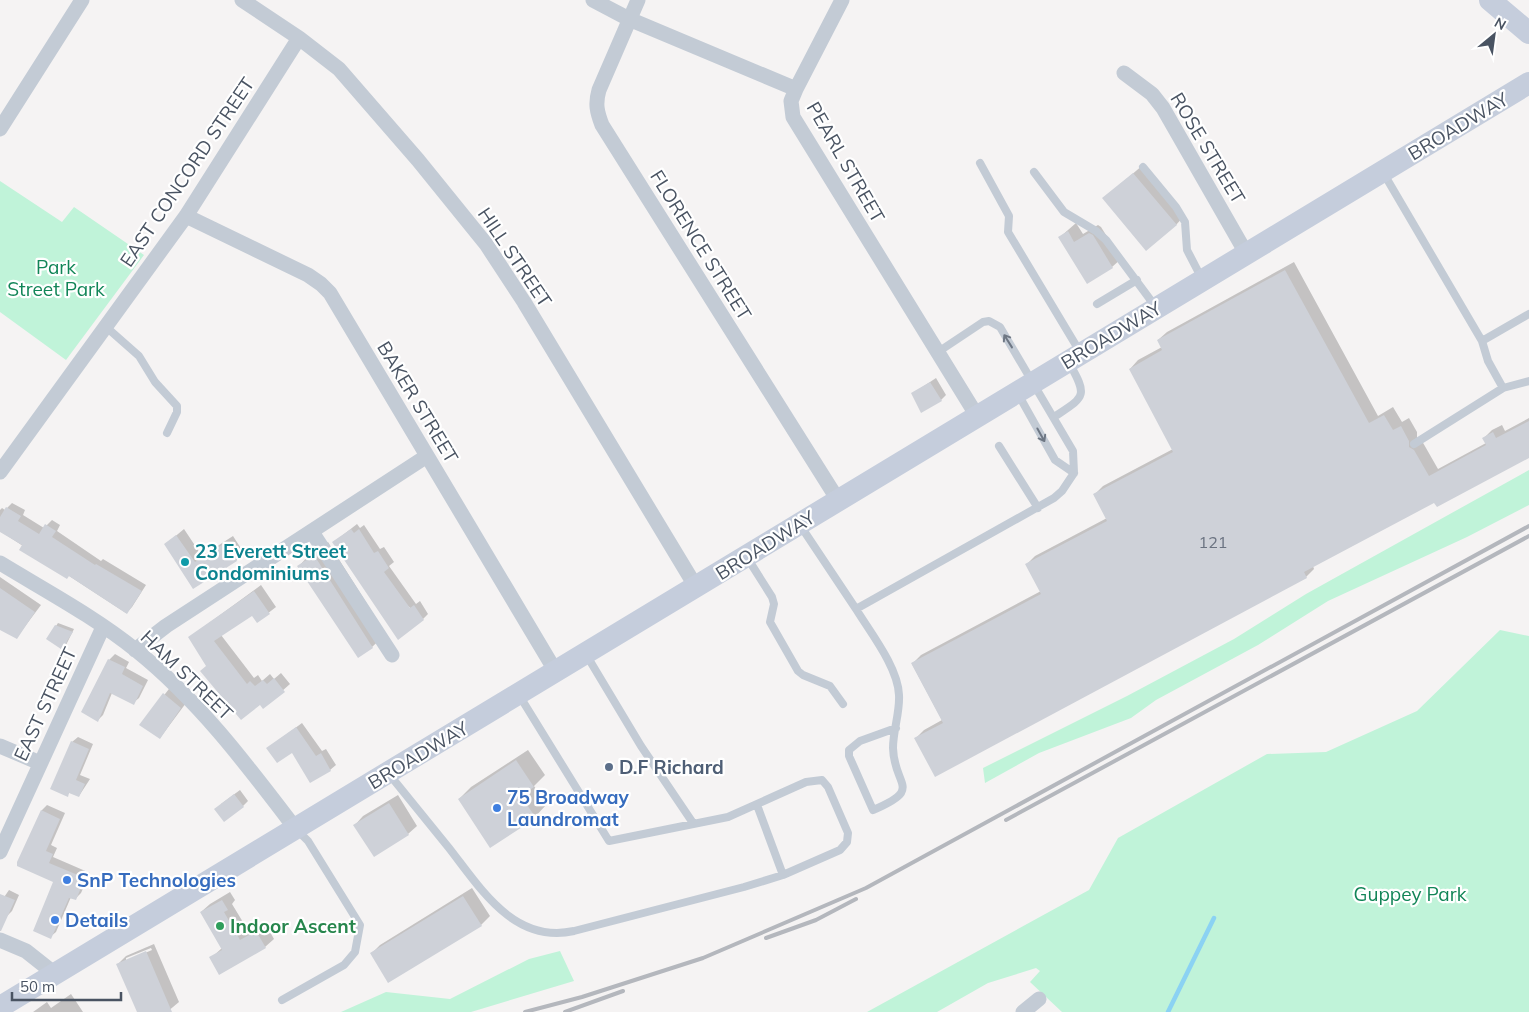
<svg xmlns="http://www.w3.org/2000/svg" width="1529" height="1012" viewBox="0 0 1529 1012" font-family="Mulish,sans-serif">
	<rect width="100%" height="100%" fill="#f5f3f3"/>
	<!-- green -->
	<path fill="#c0f3d9" d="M0,181L62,222L74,207L144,255L66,360L0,312Z
		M1529,470V505L1467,537L1328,601L1258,645L1156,700L1131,718L1039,753L985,783L983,768L1127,696L1234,639L1306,594Z
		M1500,630L1529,636V1012H1062L1030,982L1040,971L1036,968L988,983L937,1012H867L1089,890L1118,838L1267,754L1326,752L1417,711Z
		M560,951L574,981L471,1012H341L386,992L450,999L529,959Z"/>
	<!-- shadow -->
	<path fill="#0003" fill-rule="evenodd" d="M1143,165L1184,216L1176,225L1104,198Z
		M1076,223L1083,234L1098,225L1101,227L1121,259L1112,267L1060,237Z
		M1294,262L1378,416L1393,407L1402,422L1409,418L1417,432V438L1422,441L1438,469L1486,443L1484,438L1492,430L1502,425L1505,431L1529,418V456L1435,501L1313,566L1314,569L1306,577L916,738L924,730L942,720L912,664L921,655L1041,591L1027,564L1035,556L1107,518L1094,495L1103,486L1173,449L1130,369L1138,360L1162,347L1158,340L1167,332Z
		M936,378L946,395L941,400L912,394Z
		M12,503L25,510L23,515L44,528L52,520L60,525L57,531L101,561L103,559L146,585L132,607L126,613L0,531V510L2,508L5,510Z
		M357,524L360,528L364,525L380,549L384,547L394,562L389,566L416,604L420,601L428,614L423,619L334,542Z
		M184,529L202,556L233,536L244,553L237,560L194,587L166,544Z
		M328,542L386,634L372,647L299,566L312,552Z
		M0,577L41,605L17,637L0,612Z
		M261,585L276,607L258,621L253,614L221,635L254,678L258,675L262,681L270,674L274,679L281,673L290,684L264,707L207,665L190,637Z
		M58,623L74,629L64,649L56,626Z
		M115,654L129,662L126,668L148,680L139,698L133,703L112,693L103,715L98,720L83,712L109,660Z
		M172,685L189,699L160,738L141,725Z
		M302,723L322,751L326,749L336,765L330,770L293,751L268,748Z
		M78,737L93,744L80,775L90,779L79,796L70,792L67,795L72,742Z
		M528,750L545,775L534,786L546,805L535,817L459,799L471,787Z
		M240,790L248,801L243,806L221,804Z
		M398,795L417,826L408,834L355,825L363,816Z
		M47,805L65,813L51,845L57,848L53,857L90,873L81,893L75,899L71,897L56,932L50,937L55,882L19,865L42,810Z
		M472,888L490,916L481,925L371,954L380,945Z
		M9,890L19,895L12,911L6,917L0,914V903Z
		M230,892L235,900L232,904L249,932L265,923L274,939L265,947L220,973L211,958L222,948L201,912L210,904Z
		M154,944L179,1002L167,1012H138L118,964L126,956ZM151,948L152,950L126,961V958Z
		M71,994L83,1012H33L47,1002L51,1008Z"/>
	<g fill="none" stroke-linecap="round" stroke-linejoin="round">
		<!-- stream -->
		<path stroke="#8bd2f3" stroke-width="4.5" d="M1168,1012L1214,918"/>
	</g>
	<!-- building -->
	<path fill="#ced1d8" d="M1133,173L1177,225L1146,251L1102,198Z
		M1068,231L1074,242L1089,233L1093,235L1113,268L1087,284L1058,237Z
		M1285,270L1369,423L1384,415L1393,430L1401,426L1409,441V447L1414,450L1429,476L1486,445L1482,438L1493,432L1496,438L1529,421V458L1437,507L1434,503L1304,572L1307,578L935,777L914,738L943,723L911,663L1041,594L1025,564L1107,521L1093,494L1173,452L1129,369L1162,350L1157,340Z
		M930,382L942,401L921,413L911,393Z
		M6,507L21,516L18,521L39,534L45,524L56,531L52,537L95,565L96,564L142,591L127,614L69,576L67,579L19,550L22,545L0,532V517Z
		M351,529L354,533L359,529L374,553L378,551L389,568L384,572L410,608L414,605L424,620L398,640L332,542Z
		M176,535L195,562L225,543L237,561L193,589L164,544Z
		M314,555L373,648L358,658L297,566Z
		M0,588L35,612L17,639L0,630Z
		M254,591L270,614L257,623L252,616L214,641L247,684L250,681L255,686L263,680L267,684L274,678L285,692L263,709L260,705L241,720L200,671L206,666L188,637Z
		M55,625L73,632L67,641L64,651L46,639Z
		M108,659L125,667L122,674L143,686L134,705L110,693L98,722L81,712Z
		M163,693L181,708L160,739L139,725Z
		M296,727L316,756L321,753L331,771L310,783L292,753L277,763L266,748Z
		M71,741L89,749L76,780L85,784L79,797L69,793L68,797L50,789Z
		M516,760L534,787L521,796L536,818L490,848L458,799Z
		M234,794L244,807L224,822L214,809Z
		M389,803L409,835L374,857L353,825Z
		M41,810L60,819L46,851L53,854L49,863L85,878L76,900L69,898L51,939L33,931L53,882L17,866V862Z
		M0,894L15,900L1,931H0Z
		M463,896L482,926L388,983L370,953Z
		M222,900L228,910L224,912L240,940L256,931L266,948L219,975L209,957L222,950L200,912Z
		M146,951L172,1012H137L116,964Z"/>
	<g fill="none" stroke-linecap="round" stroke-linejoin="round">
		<!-- lane -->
		<path stroke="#c3cbd5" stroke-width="8" d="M980,163L1009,216L1008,232L1080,352
			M1143,167L1176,207L1185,222L1187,250L1201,277
			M1034,172L1064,212L1096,231L1106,240L1155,306
			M1384,174L1482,341L1529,314
			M1097,304L1137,280
			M105,326L139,356L155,382L177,406V412L167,433
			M1482,341L1488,361L1503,388
			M938,352L983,322L989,321L1000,327L1073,451L1074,473L1055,460L1018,394
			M1054,417C1084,397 1089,397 1069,363
			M1414,444L1503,388L1529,381
			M999,446L1038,508
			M800,525L856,609L1054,498L1062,491L1074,473
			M748,559L772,597L774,604L770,622L798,671L803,675L830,686L843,704
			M856,609C870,632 898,667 899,695C900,713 893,730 893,748C894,787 924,788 873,810L849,756V750L860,741L896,728
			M587,656L641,746L693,823
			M389,774C409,799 429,823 449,848C481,889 514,944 574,931L744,887L783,875L840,850L847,842L848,833L828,787L822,780L806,782L728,817L609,841L519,695
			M757,805L783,875
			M282,1000L344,965L355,952L360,925L308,841L297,830"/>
		<!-- street -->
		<path stroke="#c3cbd5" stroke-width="15" d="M242,0L299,38L339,69L418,160L486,244L524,302L696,587
			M593,0L629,19L796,89
			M638,0L599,90C595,104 597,112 602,125L838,500
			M842,0L796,89L791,101L793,117L977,416
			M1124,73L1152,94L1163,108L1246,253
			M0,129L82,0
			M186,216L308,275L321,284L330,293L556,672
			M0,472L186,216L299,38
			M312,532L392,655
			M0,563C46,591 95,617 137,651C199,701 247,765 295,828
			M135,650L166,626L427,456
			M0,746L40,763
			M0,852L103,627
			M0,940L26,951L55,974
			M1023,1012L1039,999"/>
		<!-- secondary -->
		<path stroke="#c5cddc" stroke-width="22" d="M1490,0L1529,33
			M0,1007L1529,83"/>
		<!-- rail -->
		<path stroke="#b4b7bd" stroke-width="4" d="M1006,820L1529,536
			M766,938L816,920L856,899
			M525,1012L582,997L703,958L866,888L1529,526
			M565,1012L623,991"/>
	</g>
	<!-- one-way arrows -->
	<defs><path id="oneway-shaft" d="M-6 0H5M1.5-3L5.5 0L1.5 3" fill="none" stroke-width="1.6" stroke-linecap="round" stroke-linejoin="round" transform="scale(1.25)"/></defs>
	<g stroke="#6e7784">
		<use href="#oneway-shaft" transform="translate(1008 341) rotate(-122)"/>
		<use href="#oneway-shaft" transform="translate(1041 435) rotate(61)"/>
	</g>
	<!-- markers -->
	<circle fill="#0f9aa8" stroke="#fff" stroke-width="2" cx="185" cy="562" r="5"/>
	<circle fill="#5c6f8a" stroke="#fff" stroke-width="2" cx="609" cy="767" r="5"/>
	<g fill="#3f7fe0" stroke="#fff" stroke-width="2">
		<circle cx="497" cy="808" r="5"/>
		<circle cx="67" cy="880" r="5"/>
		<circle cx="55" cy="920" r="5"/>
	</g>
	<circle fill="#2e9e5b" stroke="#fff" stroke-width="2" cx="220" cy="926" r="5"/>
	<g text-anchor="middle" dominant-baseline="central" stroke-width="4.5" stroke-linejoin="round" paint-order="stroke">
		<!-- number labels -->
		<g font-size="16" fill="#6a7280">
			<text x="1213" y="542">121</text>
		</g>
		<!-- street labels -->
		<g font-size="19" fill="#495362" stroke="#fff">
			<text transform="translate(1458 126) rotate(-31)">BROADWAY</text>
			<text transform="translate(1208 148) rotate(59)">ROSE STREET</text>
			<text transform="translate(846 162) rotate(60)">PEARL STREET</text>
			<text transform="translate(187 172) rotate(-56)">EAST CONCORD STREET</text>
			<text transform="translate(701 245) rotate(58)">FLORENCE STREET</text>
			<text transform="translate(515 257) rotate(56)">HILL STREET</text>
			<text transform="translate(1111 335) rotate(-31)">BROADWAY</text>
			<text transform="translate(418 402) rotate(59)">BAKER STREET</text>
			<text transform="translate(765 545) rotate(-32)">BROADWAY</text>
			<text transform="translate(187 675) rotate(44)">HAM STREET</text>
			<text transform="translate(45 704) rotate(-65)">EAST STREET</text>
			<text transform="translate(418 755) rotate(-31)">BROADWAY</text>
		</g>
		<!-- park labels -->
		<g font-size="19" fill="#118557" stroke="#fff">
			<text x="56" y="267">Park<tspan x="56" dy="22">Street Park</tspan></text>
			<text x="1410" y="894">Guppey Park</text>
		</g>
		<!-- culture labels -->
		<g font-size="19" font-weight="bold" fill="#0d838f" stroke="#fff" text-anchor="start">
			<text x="195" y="551">23 Everett Street<tspan x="195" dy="22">Condominiums</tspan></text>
		</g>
		<!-- service labels -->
		<g font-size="19" font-weight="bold" fill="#4e5e75" stroke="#fff" text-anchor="start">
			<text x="619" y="767">D.F Richard</text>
		</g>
		<!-- shop labels -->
		<g font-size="19" font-weight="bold" fill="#366cbe" stroke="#fff" text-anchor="start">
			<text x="507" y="797">75 Broadway<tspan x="507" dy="22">Laundromat</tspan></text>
			<text x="77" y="880">SnP Technologies</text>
			<text x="65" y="920">Details</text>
		</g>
		<!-- leisure labels -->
		<g font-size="19" font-weight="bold" fill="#27864d" stroke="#fff" text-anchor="start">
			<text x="230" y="926">Indoor Ascent</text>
		</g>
	</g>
	<!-- north arrow -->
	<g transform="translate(1494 35) rotate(29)" stroke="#ffffff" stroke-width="4" paint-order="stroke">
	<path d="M0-4L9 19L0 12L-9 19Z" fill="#495362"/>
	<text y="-8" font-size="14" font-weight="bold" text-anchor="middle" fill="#495362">N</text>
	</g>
	<!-- scale -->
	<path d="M12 992v8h109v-8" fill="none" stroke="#495362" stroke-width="2.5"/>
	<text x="20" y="992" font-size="15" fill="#495362" stroke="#ffffff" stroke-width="4" paint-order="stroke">50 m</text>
</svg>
